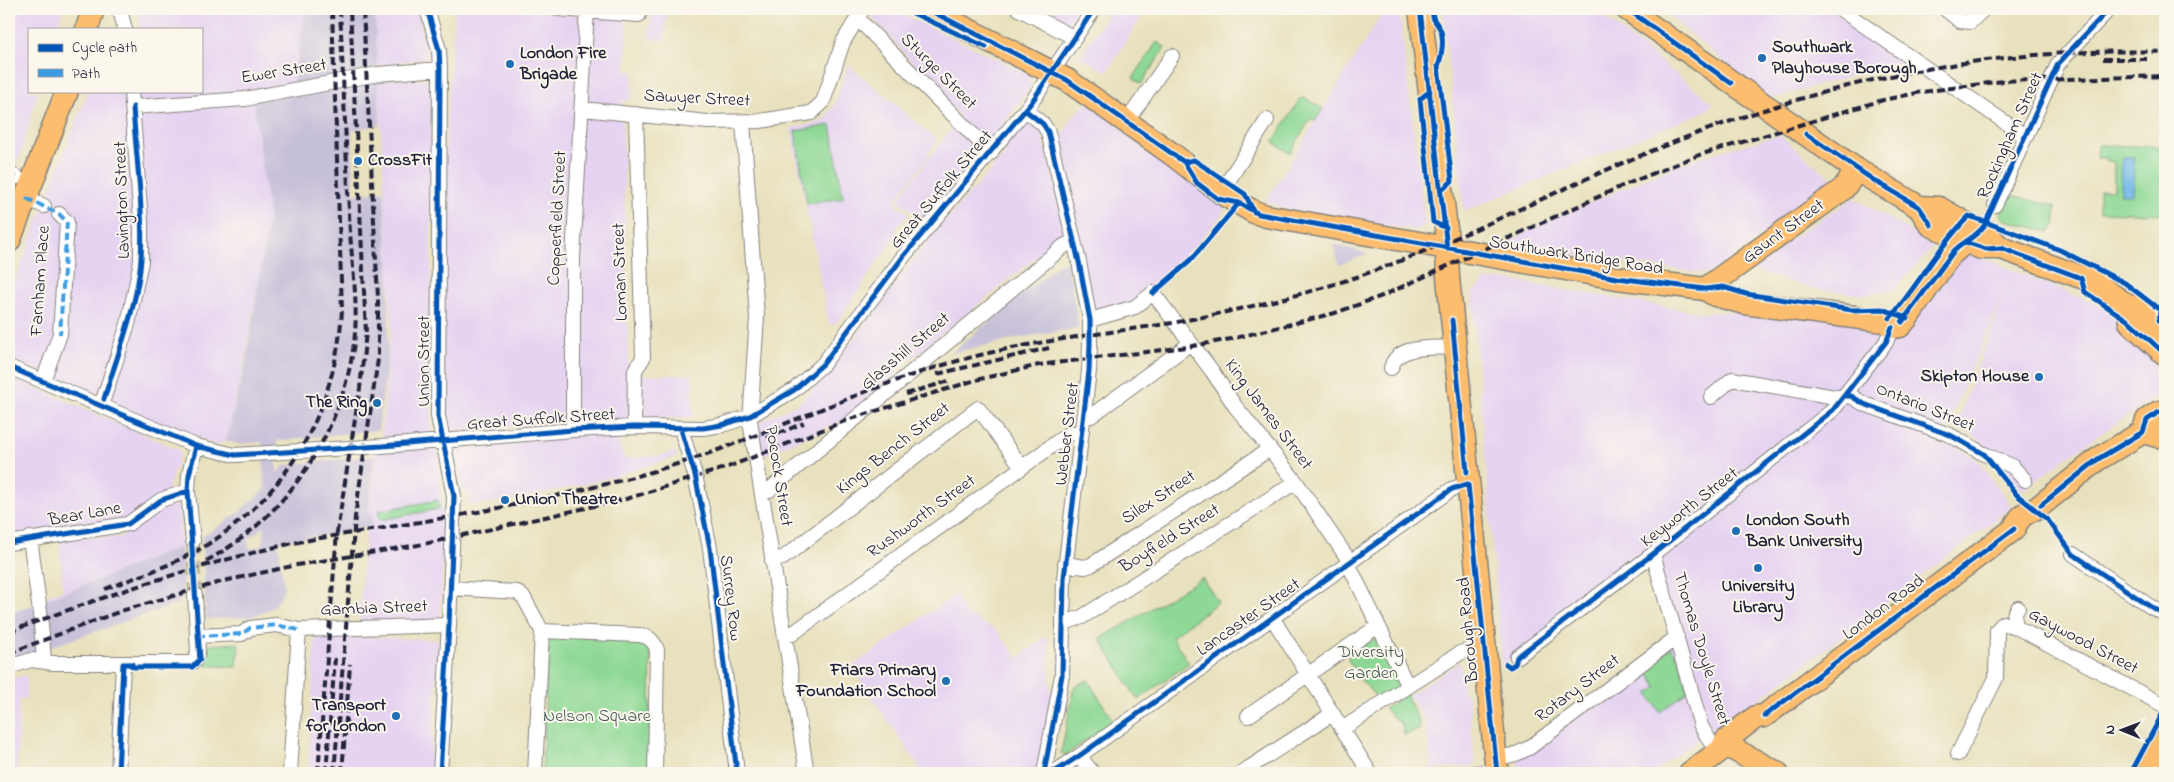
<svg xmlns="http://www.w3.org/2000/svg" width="2174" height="782" viewBox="0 0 2174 782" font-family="'Indie Flower',sans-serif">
	<rect width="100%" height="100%" fill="#fbf7ec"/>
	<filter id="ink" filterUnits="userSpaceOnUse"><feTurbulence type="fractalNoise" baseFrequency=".02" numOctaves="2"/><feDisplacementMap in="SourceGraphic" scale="10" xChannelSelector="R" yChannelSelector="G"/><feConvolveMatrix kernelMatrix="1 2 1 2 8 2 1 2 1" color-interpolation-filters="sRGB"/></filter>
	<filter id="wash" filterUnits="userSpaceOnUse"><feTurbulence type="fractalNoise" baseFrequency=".0096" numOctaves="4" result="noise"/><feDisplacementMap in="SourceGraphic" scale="20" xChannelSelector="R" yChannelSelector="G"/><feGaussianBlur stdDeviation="1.12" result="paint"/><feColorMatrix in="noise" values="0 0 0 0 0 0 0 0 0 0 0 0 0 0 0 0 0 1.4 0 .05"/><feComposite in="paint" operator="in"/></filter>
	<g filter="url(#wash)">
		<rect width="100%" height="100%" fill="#e8e1bd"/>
		<!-- built -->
		<path fill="#e5d3f1" d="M9,9H63L57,29H29V91H38L20,155L9,180Z
			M138,9H307L291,95L254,102L269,219L244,364L226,441L216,445L119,408L89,391L9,359V296L88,91H201V29H140Z
			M375,9H418L427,58L377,66Z
			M455,9H508L627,19L626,72H633L632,98L622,102L629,375H692L694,417L553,423L448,433L443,423V238L447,112Z
			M652,9H668L664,40L648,38Z
			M877,9H891L1030,75L1031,86L990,143L925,222L898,200L960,116L872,17Z
			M1055,9H1078L1068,23H1065L1051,17Z
			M1111,9H1146L1107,72L1080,57Z
			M1385,9H1399L1425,226L1417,230L1291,211L1266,201Z
			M1443,9H1594L1713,103L1708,110L1464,211Z
			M1661,9H1831L1902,62L1773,98L1764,95Z
			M848,65L937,140L929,152L930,154L894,202L909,214L895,230L897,233L836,324H829L791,128L821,122L834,106Z
			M378,79L431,80V429L429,435L381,438L392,323Z
			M1089,102L1224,204L1222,215L1186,255L1133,304L1103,312L1092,310L1055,146L1077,112Z
			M1027,119L1041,130L1067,232L905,364L863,412L762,456L757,423L798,404L827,374L931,237L1006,153L1004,147Z
			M1779,135L1834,181L1718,268L1708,274L1502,245L1544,223L1648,178L1698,158Z
			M1854,198L1934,246L1896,288L1866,295L1815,289L1755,271L1752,264Z
			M1963,254H1973L2101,306L2162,362L2165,370V388L2142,406L2084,445L2022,491L1982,442L1969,432L1955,427L2009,282L1941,440L1957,446L1978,461L2007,500L2011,508L1714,733L1694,742L1653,773H1519L1516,754L1672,642L1653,555L1502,666L1472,293L1486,280H1507L1702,313L1751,311L1892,326Z
			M9,376L181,451L166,494L128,520L23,532L9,538Z
			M618,433L619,445L625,459L664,455L674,451L677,457L597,481L511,500L469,505L471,494L461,489L458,450L468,443Z
			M431,446L439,453L443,550L440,626L359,629L362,568L376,452Z
			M179,505L181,547L48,599V595L63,590L59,537H121L157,506Z
			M956,594L964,613L996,630L1018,658L1048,635L1049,675L1053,708L1039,773H913L921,769L851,667Z
			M315,635L439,640L430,773H308Z
			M1460,662L1464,693L1468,695L1475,766L1431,769L1426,721L1409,695Z
			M26,675V699L19,700L17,773H9V680Z"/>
		<!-- industrial -->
		<path fill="#c7c0d9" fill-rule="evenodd" d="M306,9H375L380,125L352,130L354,194L384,191L389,286L388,355L378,430L277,441V473L285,465L374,456L368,513L372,514V525L331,534L278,542L284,586L281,596L275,605L266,611L250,617L206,619L202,537L238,513L265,489L262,442L238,444L226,441L245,365L269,219L254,102L291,95ZM265,526L262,546L249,549L248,539Z
			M1333,244L1368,254L1339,265Z
			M1067,262L1079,328L1030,336L951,353L1059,264Z
			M181,547L183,598L176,604L9,661V614Z"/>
		<!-- green -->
		<path fill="#8dd894" stroke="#587d68" d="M1157,42L1165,48L1141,84L1133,78Z
			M1305,98L1323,109L1315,121L1311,118L1290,153L1273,142L1300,99Z
			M831,125L843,198L807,204L795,131Z
			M2098,145L2165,147V214L2099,212V190H2114V163L2107,162V158H2097Z
			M2007,194L2055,206L2056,223L2050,232L2005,220L2000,215Z
			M438,500L439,509L380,520L378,511Z
			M1202,578L1218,602L1172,637L1189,663L1138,700L1100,639Z
			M557,635L642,639L651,645L649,773H542L548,645L550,638Z
			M1379,635L1402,685L1379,700L1359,678L1347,658Z
			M239,643L237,667L207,666V647L210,645Z
			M1671,647L1680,661L1688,691L1660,712L1648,694L1657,687L1645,667Z
			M1088,680L1113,721L1066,755L1061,753L1074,687Z
			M1406,694L1418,720L1420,729L1404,735L1402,725L1384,709Z"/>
		<!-- water -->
		<path fill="#72b9ea" stroke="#4a6e92" d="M2122,157H2134L2133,195H2121Z"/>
	</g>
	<g filter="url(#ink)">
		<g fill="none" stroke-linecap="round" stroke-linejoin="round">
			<!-- street-tunnel -->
			<path stroke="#c0bba3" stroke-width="14" stroke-dasharray="14 7" stroke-linecap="butt" d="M193,541L195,595"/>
			<defs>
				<path id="street" d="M117,9L121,14L125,29
					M427,9L439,50L440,69L438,416L454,496L449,625L440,773
					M558,9L639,15
					M1019,9L1075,38
					M1840,9L2025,136
					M1945,9L1960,21L1970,22L1984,9
					M858,19L991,153
					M133,107L245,99L378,74L440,69
					M583,109L708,122L760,121L811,113L823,102L843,42L863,9
					M1025,110L1043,124L1048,132L1079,262L1090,320V344L1089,371L1064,578L1062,675L1044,773
					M1127,121L1172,56
					M743,122L757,317L750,421L807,773
					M9,174L17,177
					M1223,194L1227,183L1267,120
					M26,198L44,206
					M1995,205L2058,64L2109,9
					M1090,320L1135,307L1153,293L1212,371L1235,406L1296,482L1350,562
					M9,367L196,446L235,455L382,446L573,430L634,427L703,428L722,425L750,416L794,390L823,364L903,257L1031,103L1094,9
					M1391,368C1397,343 1434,349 1455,347
					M43,381L60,334L67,222L59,214
					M1711,397L1732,379L1835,397L1851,396L1864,404L1950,435L1984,454L2012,466L2025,480
					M101,406L128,324L141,261V221L131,91
					M1084,417L1091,416L1191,343
					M634,427L635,370L643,358L636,114
					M681,429L695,475L710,548L737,773
					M573,430V258L587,9
					M762,494L768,491L1064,246L1074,241
					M30,538L40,612L44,660
					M193,541L188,491L189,475L196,446
					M9,543L128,524L161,500L188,491
					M1653,554L1701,726L1717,753
					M2073,554L2151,607L2165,614
					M772,560L783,558L978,408L1022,467
					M1348,563L1408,687
					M1065,564L1085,567L1091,565L1270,449
					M450,588L517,592L524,598L542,631L535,773
					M1273,619L1370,773
					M1064,623L1082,617L1296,482
					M2016,627L2014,615L2018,608
					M542,631L639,635C649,636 654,641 657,650L655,773
					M197,636L242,634L250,628L276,625L299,630L449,625
					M785,636L792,634L1068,434L1082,431
					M1517,657L1653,554L1833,410L1886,342L1892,327
					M9,667L31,660L53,663H190L195,661L198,652L195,595
					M1248,716L1378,626
					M1342,729L1460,653L1484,645
					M1958,754L1996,678L1997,630L2003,623L2016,627L2165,706
					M1079,756L1093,773
					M1495,759L1516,754L1529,748L1677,637
					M1045,772L1056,771L1079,756L1452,489L1468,484
					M118,773L123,664
					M290,773L299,630
					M1241,773L1332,714
					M1475,773L1496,771"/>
				<path id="primary" d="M927,9L1067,80L1172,154L1223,194L1254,212L1266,216L1617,278L1705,289L1715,295L1744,303L1885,321L1892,327L1900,326L1907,318L1949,256L1965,242
					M1420,9L1446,228L1448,277L1497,773
					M1627,9L1857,170L1919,207L1931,225L1981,248H2001L2092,281L2128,306L2140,309L2165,325
					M87,29L93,9
					M1919,207L1939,208L1988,236L2001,248
					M9,241L67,91
					M1705,289L1843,189L1857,170
					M2128,306L2130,322L2165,354
					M2143,432L2157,436L2165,432
					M1733,749L1777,773
					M1690,773L1721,750L1726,741L1740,729L1756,717L1764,716L2014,529C2018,518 2024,512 2036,509L2098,459L2143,432L2147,420L2159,412L2165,413
					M2148,773L2165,741"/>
			</defs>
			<!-- street casing -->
			<use href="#street" stroke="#85827c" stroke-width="16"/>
			<!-- primary casing -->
			<use href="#primary" stroke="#85827c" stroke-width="25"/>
			<!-- street -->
			<use href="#street" stroke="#fff" stroke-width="14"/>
			<!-- primary -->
			<use href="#primary" stroke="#fcbd6e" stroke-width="22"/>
			<!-- rail -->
			<path stroke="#22223b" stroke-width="4" stroke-dasharray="8 4" stroke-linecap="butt" d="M2103,59H2148
				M937,374L1049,348
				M906,394L949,381
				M767,438L804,423
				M206,561C289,517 347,425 355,333C358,293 350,252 349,212C346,144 343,77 340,9
				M105,589C137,577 170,566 200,549C287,498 336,410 342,310L332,9
				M9,632C100,597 193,566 289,544C321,537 355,533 389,527C452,517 515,506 577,491C625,480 672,467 718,450C799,420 877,383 961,360C1030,341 1102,334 1172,323C1220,314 1268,303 1315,290C1420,260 1518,208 1618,165C1799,88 1966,46 2165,52
				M9,653L121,611L224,581L297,565L424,544L626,499L728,467L850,419L976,380L1039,365L1187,347L1231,339L1335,313L1382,296L1622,186L1699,155L1883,100L1922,92L2003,81L2165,76
				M318,773L337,532L360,388L366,332L350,9
				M326,773L335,658
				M334,773L355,517L378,359V298L363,9
				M342,773L350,664"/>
			<!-- quiet -->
			<path stroke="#3c9ce2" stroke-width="4" stroke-dasharray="8 4" stroke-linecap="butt" d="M9,174L17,177
				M26,198L59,214L67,222L60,334
				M197,636L242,634L250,628L276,625L299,630"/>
			<defs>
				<path id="cycleway" d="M427,9L439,50L440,69L438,416L454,496L449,625L440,773
					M904,9L986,47
					M927,9L1067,80L1184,162L1197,183L1218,199L1239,203L1259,214L1617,278L1705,289L1723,287L1746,294L1852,310L1882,309L1907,318
					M1420,9L1447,248
					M1432,9C1433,20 1433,18 1439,27C1445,36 1442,56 1438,66L1452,181L1442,190
					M1627,9L1731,83
					M1430,91L1420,99L1433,222L1446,228
					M1025,110L1043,124L1048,132L1079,262L1090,320V344L1089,371L1064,578L1062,675L1044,773
					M1806,134L1875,181L1919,207L1931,225
					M1184,162L1194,160L1245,194L1254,212
					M1965,242L1986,249L2001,248L2081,278L2085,292L2130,322L2165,354
					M1153,293L1190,261L1239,203
					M1890,318C1918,285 1939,246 1969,216L2060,250L2125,283L2160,310L2159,320L2165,325
					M1452,320L1467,472
					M1902,322L1953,252C1962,242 1975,238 1984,226L2058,64L2109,9
					M9,367L196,446L235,455L382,446L573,430L634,427L703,428L722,425L750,416L794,390L823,364L903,257L1031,103L1094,9
					M1844,396H1851L1864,404L1950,435L1984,454L2017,495L2047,519L2073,554L2151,607L2165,614
					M104,399C117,356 138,304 141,259C144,209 136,157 133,107
					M681,429L695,475L710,548L737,773
					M2041,505L2098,459L2143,432L2147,420L2159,412L2165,413
					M9,543L128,524L161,500L188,491
					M129,664L134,667H192L200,660L188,491L189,475L196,446
					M1506,664L1510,667L1515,664L1517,657L1653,554L1833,410L1886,342L1892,327
					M1764,716L2014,529
					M1045,772L1056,771L1079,756L1452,489L1468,484L1497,773
					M118,773L123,664H132
					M2131,773L2165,709"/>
			</defs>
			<!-- cycleway casing -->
			<use href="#cycleway" stroke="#fbf7ec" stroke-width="8"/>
			<!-- cycleway -->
			<use href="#cycleway" stroke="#0057b8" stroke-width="5"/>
		</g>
	</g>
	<!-- markers -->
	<g fill="#1f6fb2" stroke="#fbf7ec" stroke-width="2">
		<circle cx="1762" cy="58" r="5"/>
		<circle cx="510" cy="64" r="5"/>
		<circle cx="358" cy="161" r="5"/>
		<circle cx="2039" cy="377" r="5"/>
		<circle cx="377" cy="403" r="5"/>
		<circle cx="505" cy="500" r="5"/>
		<circle cx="1736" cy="531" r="5"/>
		<circle cx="1758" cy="568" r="5"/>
		<circle cx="946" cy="681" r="5"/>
		<circle cx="396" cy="716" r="5"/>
	</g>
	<g text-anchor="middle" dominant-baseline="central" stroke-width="4" stroke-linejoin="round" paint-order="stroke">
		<!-- poi labels -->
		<g font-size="18" font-weight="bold" fill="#22223b" stroke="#fbf7ec" text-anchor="start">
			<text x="1772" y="48">Southwark<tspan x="1772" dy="21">Playhouse Borough</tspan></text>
			<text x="520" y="54">London Fire<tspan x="520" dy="21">Brigade</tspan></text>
			<text x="368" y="161">CrossFit</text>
			<text x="2029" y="377" text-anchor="end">Skipton House</text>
			<text x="367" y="403" text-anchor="end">The Ring</text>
			<text x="515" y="500">Union Theatre</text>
			<text x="1746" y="521">London South<tspan x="1746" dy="21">Bank University</tspan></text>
			<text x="1758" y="587" text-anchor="middle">University<tspan x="1758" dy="21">Library</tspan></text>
			<text x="936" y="671" text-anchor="end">Friars Primary<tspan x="936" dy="21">Foundation School</tspan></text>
			<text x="386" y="706" text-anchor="end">Transport<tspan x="386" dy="21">for London</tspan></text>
		</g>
		<!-- street labels -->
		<g font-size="18" fill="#22223b" stroke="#fbf7ec">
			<text transform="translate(284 72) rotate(-9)">Ewer Street</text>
			<text transform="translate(938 72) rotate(45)">Sturge Street</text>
			<text transform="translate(697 99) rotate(3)">Sawyer Street</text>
			<text transform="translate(2011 136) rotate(-66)">Rockingham Street</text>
			<text transform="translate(942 190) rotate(-50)">Great Suffolk Street</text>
			<text transform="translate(123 200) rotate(-92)">Lavington Street</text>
			<text transform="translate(558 218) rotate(-87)">Copperfield Street</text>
			<text transform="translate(1784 232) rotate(-36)">Gaunt Street</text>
			<text transform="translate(1576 256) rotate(9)">Southwark Bridge Road</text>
			<text transform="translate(621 272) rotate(-92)">Loman Street</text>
			<text transform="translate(41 281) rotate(-86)">Farnham Place</text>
			<text transform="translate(906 352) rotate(-40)">Glasshill Street</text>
			<text transform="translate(425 361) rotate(-90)">Union Street</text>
			<text transform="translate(1925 408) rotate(22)">Ontario Street</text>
			<text transform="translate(1268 415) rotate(53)">King James Street</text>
			<text transform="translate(541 420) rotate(-4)">Great Suffolk Street</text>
			<text transform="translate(1068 434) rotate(-83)">Webber Street</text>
			<text transform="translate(894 449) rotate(-38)">Kings Bench Street</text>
			<text transform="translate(778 476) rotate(81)">Pocock Street</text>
			<text transform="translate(1159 498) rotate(-33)">Silex Street</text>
			<text transform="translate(1690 508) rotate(-38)">Keyworth Street</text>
			<text transform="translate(85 515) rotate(-10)">Bear Lane</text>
			<text transform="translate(922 517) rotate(-36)">Rushworth Street</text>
			<text transform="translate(1170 539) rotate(-32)">Boyfield Street</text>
			<text transform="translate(730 598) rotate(83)">Surrey Row</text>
			<text transform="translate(1884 608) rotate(-37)">London Road</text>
			<text transform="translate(374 609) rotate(-2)">Gambia Street</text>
			<text transform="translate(1249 618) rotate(-35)">Lancaster Street</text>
			<text transform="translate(1469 630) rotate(-95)">Borough Road</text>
			<text transform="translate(2083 642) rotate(28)">Gaywood Street</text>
			<text transform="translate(1701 649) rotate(73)">Thomas Doyle Street</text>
			<text transform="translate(1578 689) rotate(-37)">Rotary Street</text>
		</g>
		<!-- park labels -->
		<g font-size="18" fill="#425956" stroke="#fbf7ec">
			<text x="1371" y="653">Diversity<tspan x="1371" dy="21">Garden</tspan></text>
			<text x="597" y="717">Nelson Square</text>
		</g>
	</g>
	<!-- margin -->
	<rect width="2174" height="782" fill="none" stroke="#fbf7ec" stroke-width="30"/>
	<!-- legend -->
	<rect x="28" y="28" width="175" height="65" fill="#fbf7ec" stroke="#a4a2a5"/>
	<rect x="38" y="44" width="25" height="8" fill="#0057b8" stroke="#a4a2a5"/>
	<text x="72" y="52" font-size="15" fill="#22223b">Cycle path</text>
	<rect x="38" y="69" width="25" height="8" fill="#3c9ce2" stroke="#a4a2a5"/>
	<text x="72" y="78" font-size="15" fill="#22223b">Path</text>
	<!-- north arrow -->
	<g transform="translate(2122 730) rotate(271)" stroke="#fbf7ec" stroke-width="4" paint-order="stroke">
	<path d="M0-4L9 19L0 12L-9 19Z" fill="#22223b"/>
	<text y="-8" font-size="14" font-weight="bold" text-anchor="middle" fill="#22223b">N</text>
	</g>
</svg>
